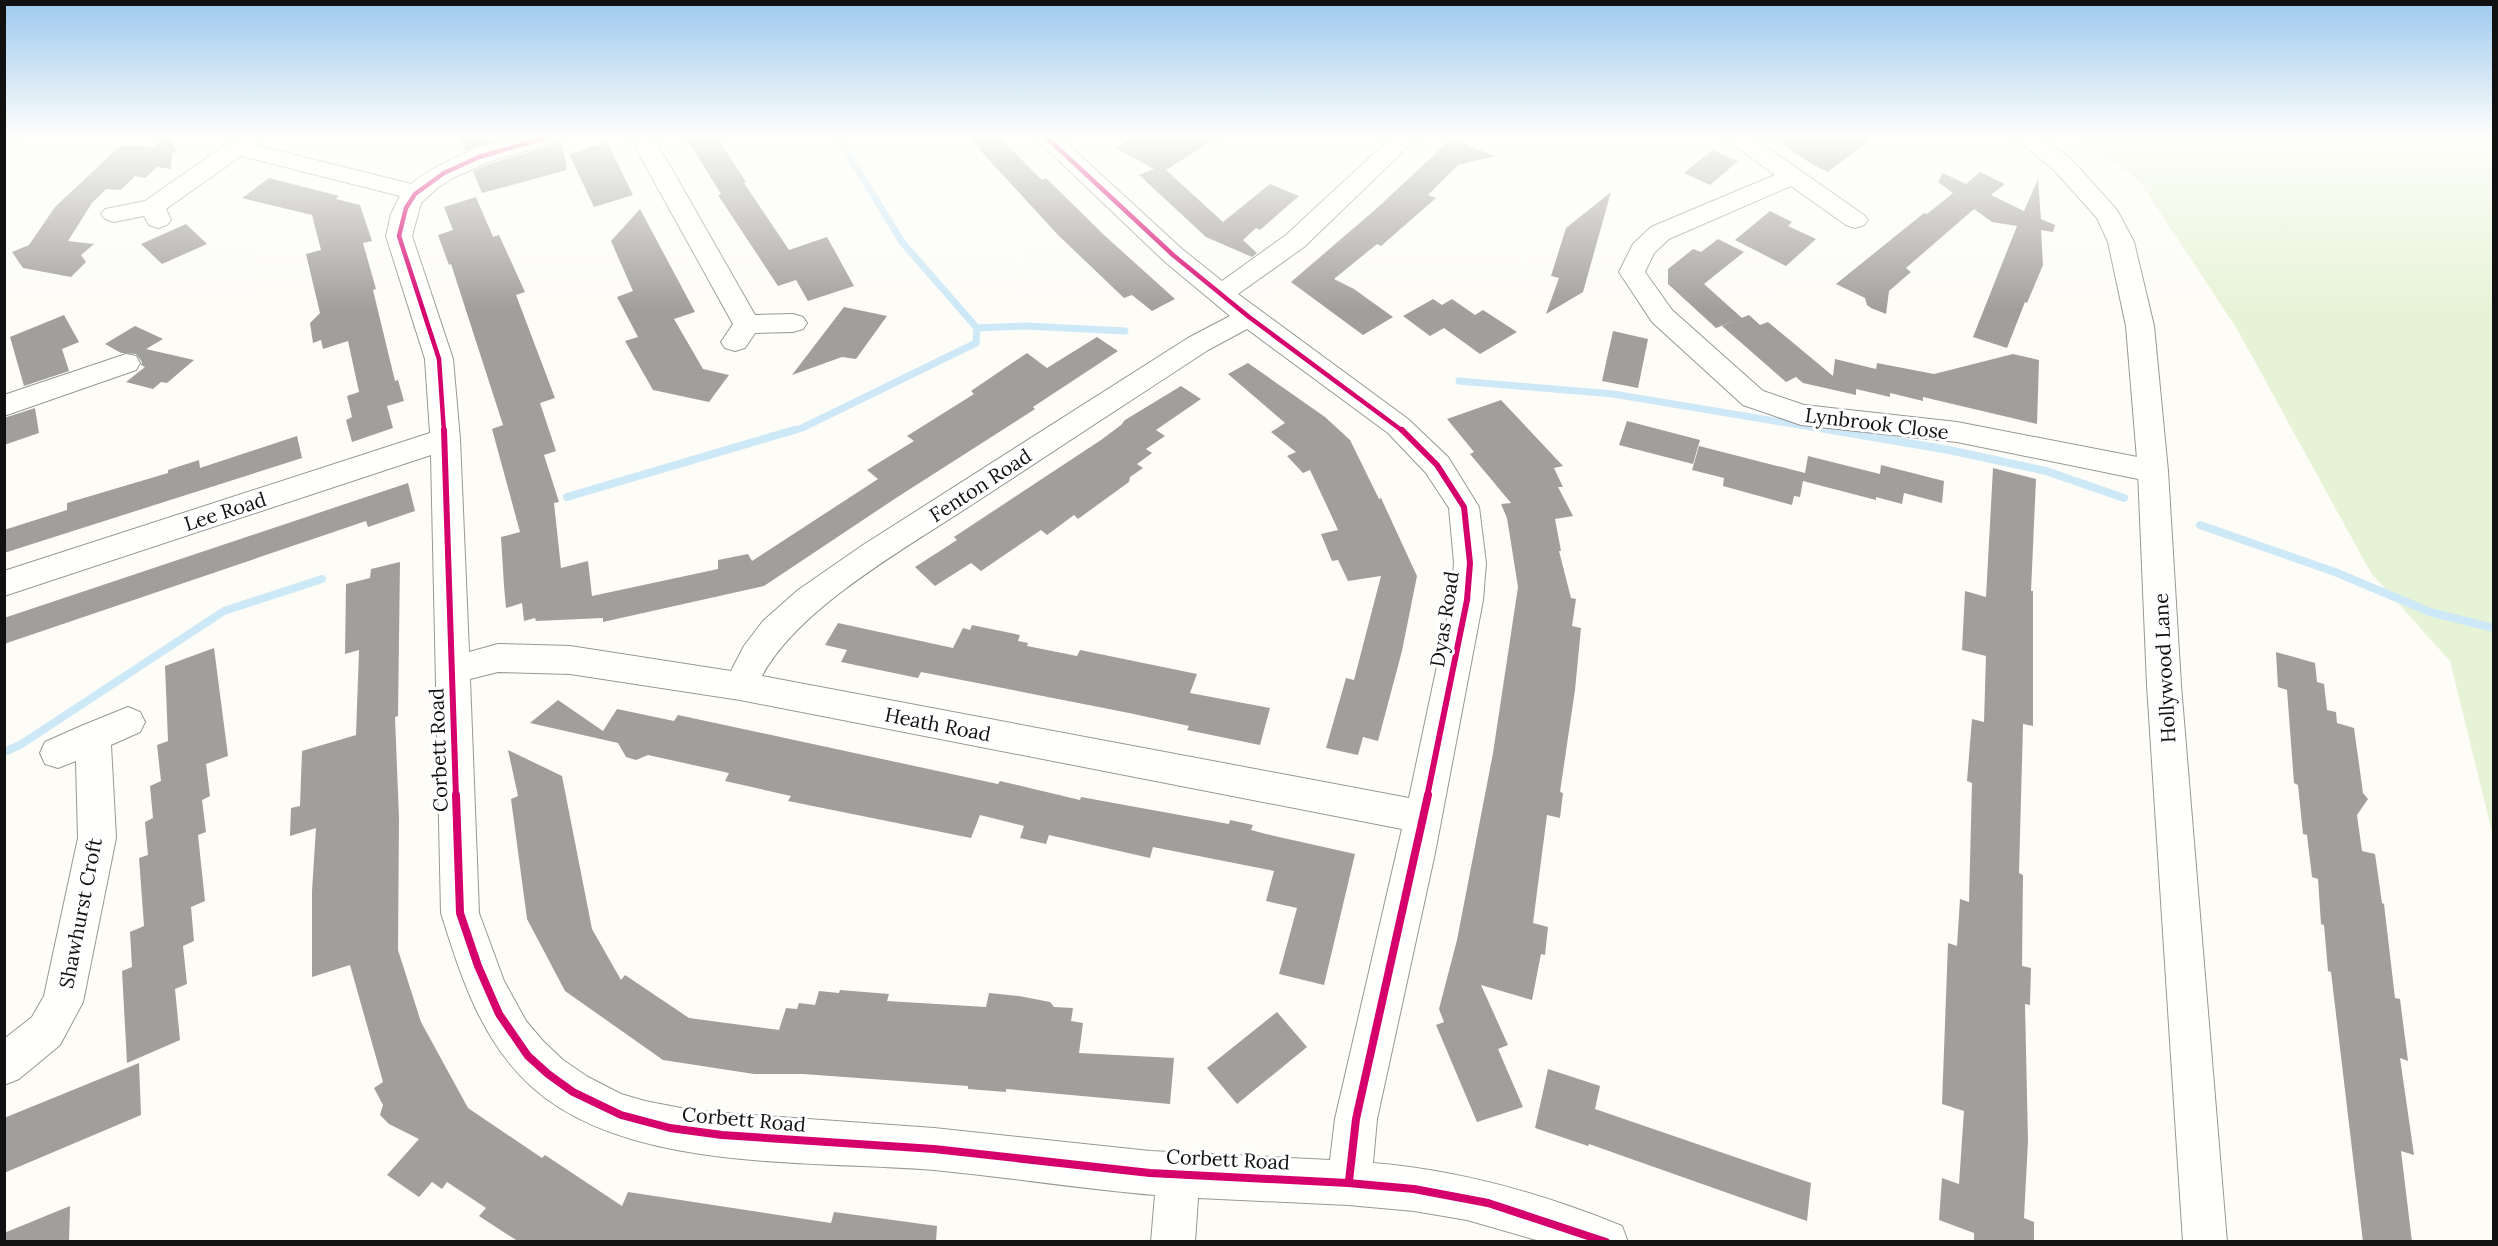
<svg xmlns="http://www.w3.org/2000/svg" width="2498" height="1246" viewBox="0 0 2498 1246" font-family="Lora,serif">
	<rect width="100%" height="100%" fill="#fdfcf7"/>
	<!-- green -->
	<path fill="#e7f3d7" d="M2077,136H2493V836L2450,661L2371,573L2237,329L2139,180Z"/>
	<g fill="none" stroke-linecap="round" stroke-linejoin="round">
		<!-- stream-far1 -->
		<path stroke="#cde8f7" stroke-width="7" d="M837,136L902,242L977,328L1026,326L1125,331
			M1459,381L1613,394L1841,432
			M789,432L802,428L976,343L977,328"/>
		<!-- stream -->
		<path stroke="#cde8f7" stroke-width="8" d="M1832,430L1949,450L2046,471L2124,498
			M567,497L794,430
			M2200,525L2335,572L2430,612L2494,628
			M4,752L20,745L224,611L322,579"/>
	</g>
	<!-- building -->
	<path fill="#a19f9c" d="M167,136H174L173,148H179L172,154L171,169L157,167L145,178L135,176L121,190L106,189L92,203L68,241L94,244L81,255L86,262L71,277L23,268L12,252L29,245L55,207L121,145L155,147Z
		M460,136H511L465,151Z
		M685,136H716L746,182L744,183L789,250L827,237L854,286L808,301L796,280L778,286L718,195L721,194Z
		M967,136H998L1042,180L1046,178L1104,235L1175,299L1152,311L1132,295L1124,298L1058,235Z
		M1135,136H1220L1166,170L1223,222L1270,184L1299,196L1260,230L1256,228L1243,240L1257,253L1252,257L1206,237L1139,175L1154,169L1115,148Z
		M1770,136H1875L1828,172L1813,165Z
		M1451,139L1495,156L1458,165L1428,195L1436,198L1381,246L1377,244L1334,279L1354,289L1393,317L1363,335L1291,282L1376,209Z
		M562,140L567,170L482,193L473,171L489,164L560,143Z
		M607,142L633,195L594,207L569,154Z
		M1712,150L1738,161L1710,185L1684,173Z
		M1980,172L2005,184L1991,195L2024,211L2038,179L2041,219L2055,225L2053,232L2041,230L2043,265L2027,303L2025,302L2007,348L1973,337L2017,226L1992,222L1974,209L1906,268L1911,272L1889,291L1886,314L1871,308L1867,305L1865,298L1836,284L1924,213L1927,214L1953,193L1938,182L1943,173L1966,184Z
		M269,178L339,196L336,199L360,205L372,241L363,243L376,289L373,290L395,381L398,380L404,401L387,406L393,428L352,442L346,420L352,417L347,396L359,392L348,341L323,349L321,340L313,343L310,323L320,313L306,254L321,250L312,215L242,198Z
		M1611,192L1583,292L1546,314L1559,278L1551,276L1566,228Z
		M476,197L493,237L499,235L525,292L516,295L555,398L540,403L556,451L544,455L559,502L554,503L561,568L588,561L592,596L718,569V560L748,554L752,561L878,479L867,470L914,441L907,436L974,394L971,391L1027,353L1047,368L1097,337L1118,351L1033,407L1035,409L896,498L764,586L603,622V618L536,621L535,618L524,621L522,603L506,608L504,586L501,537L520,532L492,429L503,425L451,264L449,265L438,235L453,230L444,207Z
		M640,209L695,312L674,319L703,369L729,375L709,402L653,390L625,341L638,337L617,297L633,291L611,241Z
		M1770,211L1792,222L1788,226L1816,239L1786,266L1735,240Z
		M186,224L207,244L162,264L141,244Z
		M1718,239L1744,252L1704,284L1742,318L1716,328L1668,284V269L1693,249L1701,252Z
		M1433,299L1442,305L1452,299L1475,315L1483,310L1517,332L1480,354L1444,328L1430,336L1403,316Z
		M844,307L887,316L856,359L842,357L792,375Z
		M64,315L79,342L62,349L69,371L24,386L10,337Z
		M1749,315L1760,325L1768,322L1833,376L1835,359L1876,369L1877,363L1934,374L2013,354L2039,360L2037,424L1923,397V401L1890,393V397L1856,389V395L1803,383L1796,377L1786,382L1722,326Z
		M135,326L163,339L146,349L194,360L167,383L161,382L153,389L126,382L145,367L141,365L142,362L136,354L121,353L105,344Z
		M1613,331L1648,339L1638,388L1602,381Z
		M1248,363L1325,417L1350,440L1379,499L1381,498L1417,576L1402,651L1378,741L1363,737L1358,755L1326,748L1346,678L1354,680L1381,576L1348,581L1338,560L1332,561L1321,534L1338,530L1326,504L1310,470L1303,473L1287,456L1296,452L1271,432L1285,423L1228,374Z
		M1181,386L1201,399L1156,430L1165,436L1146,449L1152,453L1137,464L1143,468L1130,477L1129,482L1078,519L1074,515L1047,535L1041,530L981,571L971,563L935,586L915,567L957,540L954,537L1101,440L1121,425L1125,420Z
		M1501,400L1563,466L1554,468L1563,487H1558L1573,516L1555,519L1561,551H1559L1571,598L1576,599L1572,626L1581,628L1575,690L1560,792L1563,793L1560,818L1547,815L1533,923L1548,927L1545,955L1541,954L1532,1000L1481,985L1508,1045L1498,1049L1523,1107L1477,1122L1436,1025L1444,1022L1439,1009L1457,940L1493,753L1518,587L1507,518L1501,504L1511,503L1470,454L1474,452L1447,419Z
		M35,408L39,433L4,445V418Z
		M1627,421L1700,440L1693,464L1619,445Z
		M297,436L302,458L4,553V530L67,510V503L168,473V470L199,460L200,468Z
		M1699,446L1805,473L1808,456L1880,474L1881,465L1944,481L1942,503L1904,493L1902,504L1876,497V500L1803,481L1800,497L1794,496L1792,505L1723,486L1724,478L1692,470Z
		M1993,468L2036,479L2031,591H2033V726L2023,724L2019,873L2023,875L2022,966L2031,968L2030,1005L2025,1004L2028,1141L2024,1218L2034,1222V1242H1974V1233L1939,1220L1942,1178L1959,1184L1964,1111L1942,1104L1948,943L1957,946L1960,899L1969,902L1972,783L1967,781L1972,719L1984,722L1986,656L1962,650L1965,591L1986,597Z
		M408,483L415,511L368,527L366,521L4,644V618Z
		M400,562L398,716L395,717L399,818L398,950L421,1022L468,1108L542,1158L545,1155L622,1206L628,1192L831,1223L834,1212L937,1226L936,1242H519L479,1216L486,1208L447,1182L442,1189L432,1182L419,1197L387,1175L419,1139L389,1124L380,1115L383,1105L374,1088L383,1082L350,965L312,977V891L316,828L290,836L291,808L300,806L302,751L356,735L359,650L345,654L346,584L370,578L371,569Z
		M838,623L953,648L963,628L970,630L972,625L1020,635L1018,641L1028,643L1027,646L1077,656L1080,650L1197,674L1190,693L1270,708L1260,745L1187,730L1189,726L1129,713L921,672L918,678L841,662L847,650L825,645Z
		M214,648L228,756L206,764L210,796L202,800L206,832L198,835L205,901L191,907L194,941L183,946L187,984L175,989L180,1040L127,1063L122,971L132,967L130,932L144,926L139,858L148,855L145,822L153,818L150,786L161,781L157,745L168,741L165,666Z
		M2276,652L2315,663L2317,682L2324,684L2327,710L2336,712L2337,723L2354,728L2363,793L2368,799L2357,815L2362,851L2375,854L2382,903L2384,904L2395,998L2400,999L2408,1061L2400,1058L2414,1155L2401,1151L2412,1242H2363L2331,972L2328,971L2324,925L2321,924L2318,879L2312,877L2307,835L2303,834L2298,785L2294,783L2287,690L2278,687Z
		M558,700L603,731L617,709L674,721L678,715L998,784L1000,781L1080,800L1081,797L1229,824L1230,820L1253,825L1251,830L1266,834L1355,854L1324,985L1279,974L1297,908L1266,901L1274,871L1153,847L1150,858L1049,835L1046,844L1020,838L1024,826L980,815L971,838L788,801L791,796L725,781L729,773L648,755L636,760L626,757L618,743L530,723Z
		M508,750L562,776L592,929L621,980L625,975L689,1018L779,1030L786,1008L797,1009L799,1003L815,1005L819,991L839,993L840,990L889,994L887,1001L986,1007L989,993L1019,996L1050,1002L1054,1007L1073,1008L1071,1021L1083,1023L1079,1053L1174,1058L1170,1104L1006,1089V1092L968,1089V1086L803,1074H754L663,1060L565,991L527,919L511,799L518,796Z
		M1277,1012L1307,1047L1237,1104L1207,1068Z
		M139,1063L141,1115L4,1173V1118Z
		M1548,1069L1600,1086L1595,1109L1811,1183L1807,1221L1589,1144L1588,1146L1535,1128Z
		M70,1206L69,1242H4V1233Z"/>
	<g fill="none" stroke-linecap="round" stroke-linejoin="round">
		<defs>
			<path id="minor" d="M4,136H17L13,141L4,143Z
				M238,136H265L256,145L411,184C437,163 493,138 526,136C538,135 550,136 563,136L559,141L488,162L453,178L437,188L421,203L412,236L453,359L460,439L469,652L498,644L570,646L731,671L744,646L763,621L798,590L863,545L1188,338L1230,316L1164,261L1033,136H1059L1182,249L1222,281L1286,235L1393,136H1419L1304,247L1238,294L1408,419L1448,457L1479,507L1486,563L1483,600L1435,853L1377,1119L1373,1163C1459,1170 1541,1193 1622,1226L1628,1242H1543L1467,1220L1414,1211L1348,1205L1198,1198L1195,1242H1151L1155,1195C1081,1189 1007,1177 934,1170C812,1160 627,1173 532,1087C481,1041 461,977 441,913L431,455L4,596V571L430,433L425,359L386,236L391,214L400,196L241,156L166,209L171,220L167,225L158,228L149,225L144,216L114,222L105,219L101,214L105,209L145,201ZM1247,329L1388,433L1426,473L1449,508L1454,563L1451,600L1409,798L762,676C799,606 913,544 979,500C1055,450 1132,400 1208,350ZM498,672L570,674L740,700L1402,829L1335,1119L1330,1160L1150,1151L934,1128L696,1111L645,1101L621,1094L588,1077L563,1060L543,1041L526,1021L504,981L479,913L470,679Z
				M629,136H653L755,315L793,314L803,317L807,323L803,329L793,332L755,333L745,348L735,351L725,348L721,342L733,324Z
				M1724,136H1751L1864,215L1868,220L1864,225L1855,228L1846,225L1791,186L1669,239L1654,253L1645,272L1672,310L1763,391L1804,405L1957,422L2153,460L2164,463L2168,471L2164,479L2153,482L1957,442L1801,425L1743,405L1652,322L1619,272L1633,244L1651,227L1775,175L1728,141Z
				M126,354L136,356L140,363L136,370L4,416V395Z
				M128,707L140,712L145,722L140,732L111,745L116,838L83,1002L60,1045L19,1079L4,1085V1039L32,1017L44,996L78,838L76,761L58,768L45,764L40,753L45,742L81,726Z"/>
			<path id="tertiary" d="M2013,136H2040L2071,159L2117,210L2134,242L2154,326L2168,471L2181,685L2227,1242H2183L2147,685L2138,471L2126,326L2108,242L2097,218L2053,169Z"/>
		</defs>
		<!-- minor casing -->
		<use href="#minor" stroke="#979795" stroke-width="2"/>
		<!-- tertiary casing -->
		<use href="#tertiary" stroke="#979795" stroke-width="2"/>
		<!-- minor -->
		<use href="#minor" fill="#fffffe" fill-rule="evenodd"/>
		<!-- tertiary -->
		<use href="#tertiary" fill="#fffffe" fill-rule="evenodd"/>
		<defs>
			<path id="cycleway-far2" d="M1045,136L1173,255L1249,317L1404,432
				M444,432L439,359L399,236L406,208L415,194L444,173L479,157L551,136"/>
			<path id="cycleway-far1" d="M444,430L456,797
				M1402,430L1437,465L1464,507L1470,563L1467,600L1427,797"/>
			<path id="cycleway" d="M456,795L460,913L478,966L499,1014L528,1056L548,1074L573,1092L621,1115L670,1128L722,1135L934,1149L1150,1173L1348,1183L1414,1189L1488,1203L1606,1242
				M1349,1181L1356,1119L1428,795"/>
		</defs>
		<!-- cycleway-far2 casing -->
		<use href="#cycleway-far2" stroke="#fff" stroke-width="8"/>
		<!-- cycleway-far1 casing -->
		<use href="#cycleway-far1" stroke="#fff" stroke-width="10"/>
		<!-- cycleway casing -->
		<use href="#cycleway" stroke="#fff" stroke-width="11"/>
		<!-- cycleway-far2 -->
		<use href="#cycleway-far2" stroke="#d6006c" stroke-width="4.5"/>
		<!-- cycleway-far1 -->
		<use href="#cycleway-far1" stroke="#d6006c" stroke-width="6"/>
		<!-- cycleway -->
		<use href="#cycleway" stroke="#d6006c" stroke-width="8"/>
	</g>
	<!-- sky -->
	<linearGradient id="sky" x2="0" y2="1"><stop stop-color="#9dc9ee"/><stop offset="0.44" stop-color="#fefefb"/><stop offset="1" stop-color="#fefefb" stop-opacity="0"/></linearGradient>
	<rect width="2498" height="310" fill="url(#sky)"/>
	<g text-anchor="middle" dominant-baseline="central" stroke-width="6" stroke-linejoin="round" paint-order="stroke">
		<!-- street labels -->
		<g font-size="20" fill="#111" stroke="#fff">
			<text transform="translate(1877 423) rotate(7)">Lynbrook Close</text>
			<text transform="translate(980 485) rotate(-33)">Fenton Road</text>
			<text transform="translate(225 511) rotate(-18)">Lee Road</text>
			<text transform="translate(1444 619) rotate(-81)">Dyas Road</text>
			<text transform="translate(2164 668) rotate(-93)">Hollywood Lane</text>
			<text transform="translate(938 724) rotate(11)">Heath Road</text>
			<text transform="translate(438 750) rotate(-92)">Corbett Road</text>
			<text transform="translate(80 913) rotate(-79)">Shawhurst Croft</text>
			<text transform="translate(744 1119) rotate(5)">Corbett Road</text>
			<text transform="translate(1228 1159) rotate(3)">Corbett Road</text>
		</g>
	</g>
	<!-- border -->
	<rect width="2498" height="1246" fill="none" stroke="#111111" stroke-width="12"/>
</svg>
